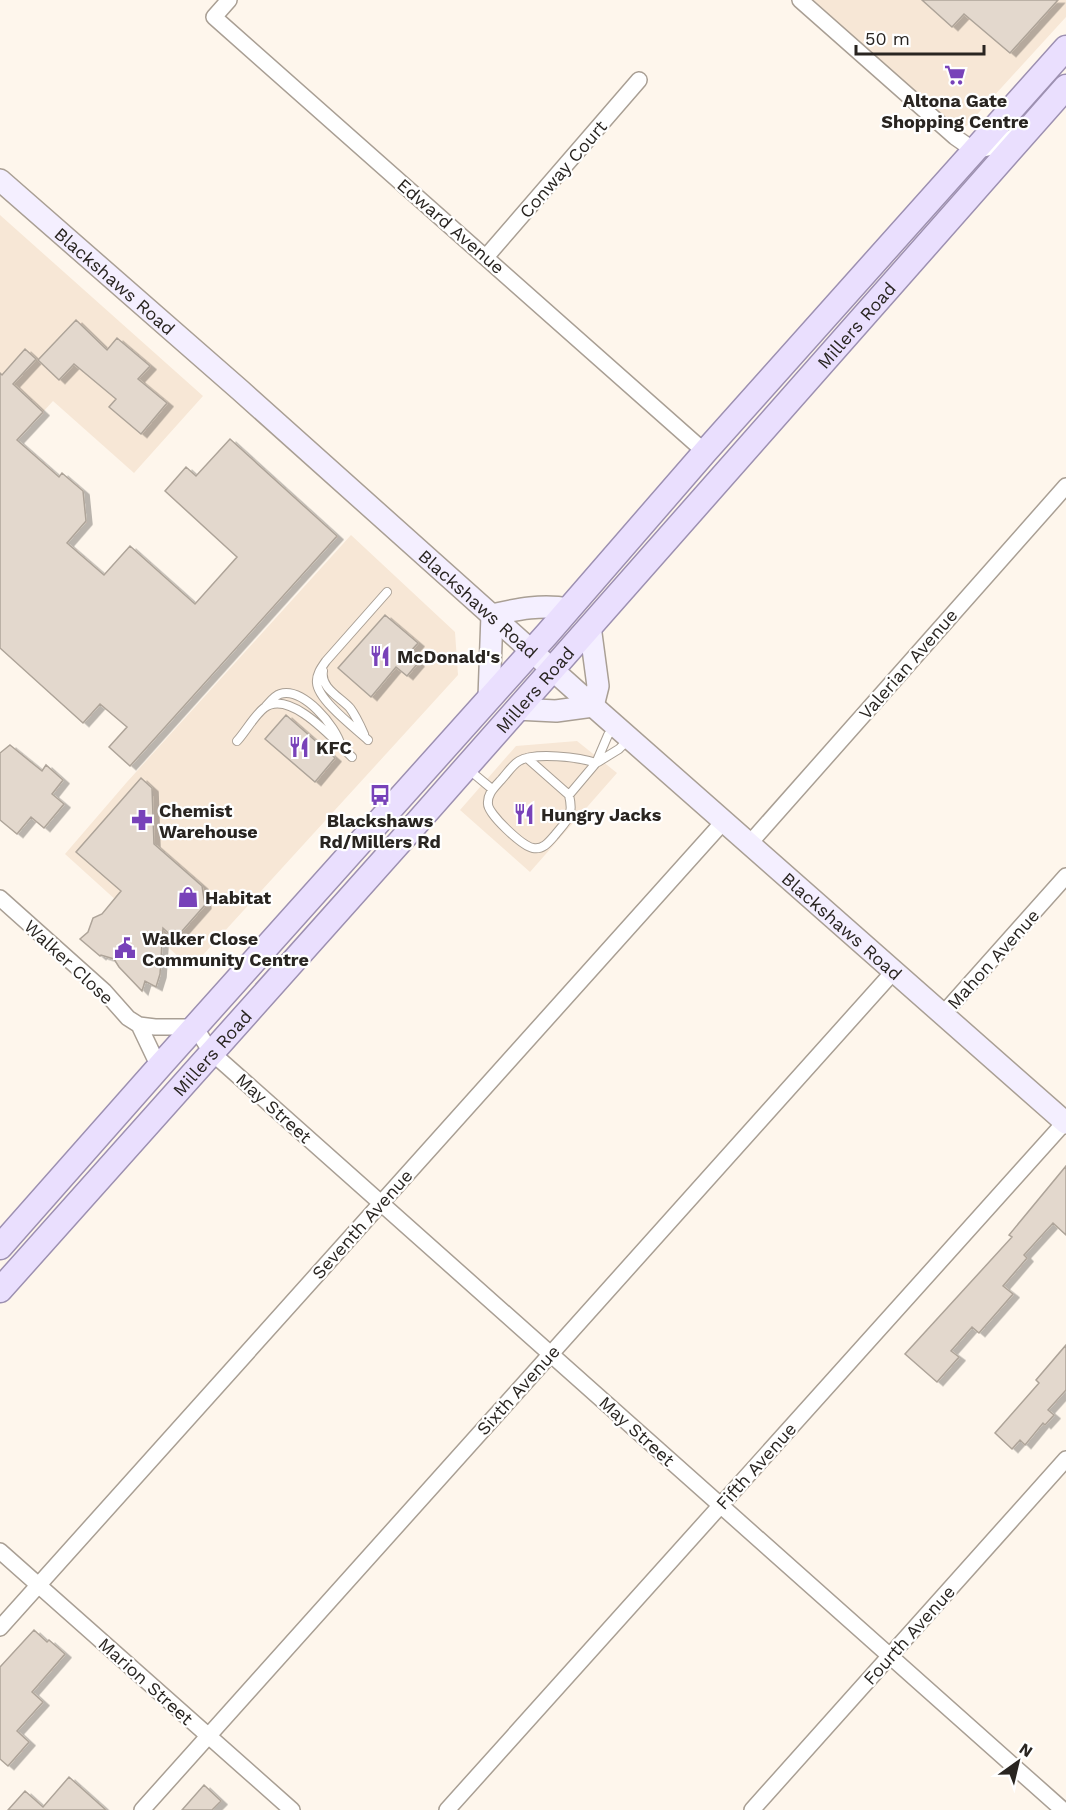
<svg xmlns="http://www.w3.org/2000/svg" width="1066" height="1810" viewBox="0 0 1066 1810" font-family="'Work Sans',sans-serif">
	<defs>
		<filter id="shadow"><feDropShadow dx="6" dy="3.5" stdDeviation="0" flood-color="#0004"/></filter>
	</defs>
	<rect width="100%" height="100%" fill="#fef6ec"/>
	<!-- built -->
	<path fill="#f7e7d6" d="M813,0H1066V17L960,133Z
		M0,215L203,396L134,473L53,401L0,459Z
		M351,535L455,632L458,675L191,968L65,854L127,782Z
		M577,741L617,773L530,872L460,810L516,746Z"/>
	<!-- building -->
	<path fill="#e3d8cd" stroke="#aea499" stroke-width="1.5" filter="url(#shadow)" d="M922,0H1058L1010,53L964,14L952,27Z
		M76,320L107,350L117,338L150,366L138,379L167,403L141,434L109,407L116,399L74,364L59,380L38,360Z
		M25,349L36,359L13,384L43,412L17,440L59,477L62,473L83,491L86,521L67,543L104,575L130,546L195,604L237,557L165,491L186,467L196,476L230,439L337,536L130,766L109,747L127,727L100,704L83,723L0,648V373L2,375Z
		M385,615L418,643L408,654L418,663L407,676L396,667L371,697L338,668Z
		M286,715L335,758L315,782L265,739Z
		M10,745L42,771L46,765L63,780L52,794L64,804L44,828L31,817L17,834L0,820V753Z
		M141,778L152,788L154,844L202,886L205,905L175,939L163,928L160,974L156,987L145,981L142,991L119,967L114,959L101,955L100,956L80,939L88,932L93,918L102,914L121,891L76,852Z
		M1066,1166V1235L1053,1223L1024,1255L1027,1258L1003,1286L1013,1294L979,1333L972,1327L951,1351L959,1357L937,1382L905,1354L1012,1237L1009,1235Z
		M1066,1345V1390L1048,1410L1054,1415L1045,1425L1043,1423L1025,1445L1020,1440L1012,1449L995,1433L1039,1383L1036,1380Z
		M34,1630L47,1642L49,1640L65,1654L32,1692L43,1702L17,1731L29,1742L8,1766L0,1759V1667Z
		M69,1777L106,1810H8L25,1791L43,1807Z
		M204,1785L221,1801L212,1810H182Z"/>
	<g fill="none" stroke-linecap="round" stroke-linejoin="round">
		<defs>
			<path id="service" d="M323,671C320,688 340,697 350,708C356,716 360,725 364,734
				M266,706C270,702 274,696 280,694C303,687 336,726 341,746
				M368,740C355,728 318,700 317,683C316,675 321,668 326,661L387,592
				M237,741C246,731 254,716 264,708C290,688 335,741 352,757
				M527,758L569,795L596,763L608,735L615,727
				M598,762L619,749L629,739
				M468,769L492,789
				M569,795C574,816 568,819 555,835C549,842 543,850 533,848C522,846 488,814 488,804C487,794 494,788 500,781C506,775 512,765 519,761C534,752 580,757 596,763"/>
			<path id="minor" d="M229,0L214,17L705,452
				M800,0L955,137L975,151L996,146L1016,135
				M486,257L639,80
				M750,843L1066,486
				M0,898L104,991L128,1018L139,1025L155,1027H195L211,1052L228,1067L1063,1810
				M943,1014L1066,876
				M139,1025L159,1067
				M0,1551L292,1810
				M0,1628L724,821
				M142,1810L894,971
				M447,1810L1065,1122
				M752,1810L1066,1459"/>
			<g id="secondary">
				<path id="s1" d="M0,180L240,390L593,706L1066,1123"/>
				<path d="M492,615C518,609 542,604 569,609"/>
				<path d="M590,626L598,686L593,706"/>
				<path d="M489,698L492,615"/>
				<path d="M516,709L556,711L593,706"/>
			</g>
			<g id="primary">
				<path d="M0,1247L159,1067L548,633L705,452L1066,48"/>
				<path id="s2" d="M0,1290L415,825L1066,87"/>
			</g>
		</defs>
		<!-- service casing -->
		<use href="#service" stroke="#a99f94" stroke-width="10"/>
		<!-- minor casing -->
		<use href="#minor" stroke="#a99f94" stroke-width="18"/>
		<!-- secondary casing -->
		<use href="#secondary" stroke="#a99f94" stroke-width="24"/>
		<!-- primary casing -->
		<use href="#primary" stroke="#9d90b1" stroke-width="27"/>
		<!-- service -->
		<use href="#service" stroke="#fff" stroke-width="8"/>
		<!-- minor -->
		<use href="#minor" stroke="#fff" stroke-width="15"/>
		<!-- secondary -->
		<use href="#secondary" stroke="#f4efff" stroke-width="21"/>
		<!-- primary -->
		<use href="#primary" stroke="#eadffe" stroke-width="24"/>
	</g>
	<!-- icons -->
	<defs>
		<symbol id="supermarket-bare" viewBox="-9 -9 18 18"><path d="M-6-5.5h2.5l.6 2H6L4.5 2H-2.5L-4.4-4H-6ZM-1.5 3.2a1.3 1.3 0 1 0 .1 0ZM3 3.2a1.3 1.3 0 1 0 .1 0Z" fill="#7842b9" stroke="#fff" stroke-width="2.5" paint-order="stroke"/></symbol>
		<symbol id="restaurant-bare" viewBox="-9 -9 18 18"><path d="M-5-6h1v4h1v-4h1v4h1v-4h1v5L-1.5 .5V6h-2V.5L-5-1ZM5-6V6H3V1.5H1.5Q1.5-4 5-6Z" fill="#7842b9" stroke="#fff" stroke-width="2.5" paint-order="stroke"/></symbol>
		<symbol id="bus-bare" viewBox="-9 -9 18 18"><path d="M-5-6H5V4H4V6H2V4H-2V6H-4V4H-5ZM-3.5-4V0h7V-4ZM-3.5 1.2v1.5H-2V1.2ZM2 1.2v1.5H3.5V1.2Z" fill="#7842b9" stroke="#fff" stroke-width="2.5" paint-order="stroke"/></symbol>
		<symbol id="pharmacy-bare" viewBox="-9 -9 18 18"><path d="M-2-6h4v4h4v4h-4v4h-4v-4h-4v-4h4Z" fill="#7842b9" stroke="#fff" stroke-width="2.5" paint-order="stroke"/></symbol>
		<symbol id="shop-bare" viewBox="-9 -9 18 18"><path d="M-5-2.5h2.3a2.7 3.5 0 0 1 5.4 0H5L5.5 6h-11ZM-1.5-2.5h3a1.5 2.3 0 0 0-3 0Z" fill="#7842b9" stroke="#fff" stroke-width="2.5" paint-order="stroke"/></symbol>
		<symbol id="civic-bare" viewBox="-9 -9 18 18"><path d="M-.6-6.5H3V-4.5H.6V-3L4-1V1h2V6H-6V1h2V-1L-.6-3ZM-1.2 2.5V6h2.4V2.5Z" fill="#7842b9" stroke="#fff" stroke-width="2.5" paint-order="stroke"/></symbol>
	</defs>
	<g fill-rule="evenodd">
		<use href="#supermarket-bare" x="940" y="60" width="30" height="30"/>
		<use href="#restaurant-bare" x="365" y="641" width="30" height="30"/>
		<use href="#restaurant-bare" x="284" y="732" width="30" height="30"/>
		<use href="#bus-bare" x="365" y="780" width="30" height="30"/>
		<use href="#restaurant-bare" x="509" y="799" width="30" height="30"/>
		<use href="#pharmacy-bare" x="127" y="805" width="30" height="30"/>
		<use href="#shop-bare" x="173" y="882" width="30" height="30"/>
		<use href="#civic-bare" x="110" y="933" width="30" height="30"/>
	</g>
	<g text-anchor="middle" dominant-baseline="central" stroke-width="4.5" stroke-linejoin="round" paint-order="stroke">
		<!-- poi labels -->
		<g font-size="18" font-weight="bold" fill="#292521" stroke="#fff" text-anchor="start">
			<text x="955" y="100" text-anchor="middle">Altona Gate<tspan x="955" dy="21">Shopping Centre</tspan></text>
			<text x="397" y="656">McDonald's</text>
			<text x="316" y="747">KFC</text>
			<text x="159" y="810">Chemist<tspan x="159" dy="21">Warehouse</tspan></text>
			<text x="541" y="814">Hungry Jacks</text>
			<text x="380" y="820" text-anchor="middle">Blackshaws<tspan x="380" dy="21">Rd/Millers Rd</tspan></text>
			<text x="205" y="897">Habitat</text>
			<text x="142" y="938">Walker Close<tspan x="142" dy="21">Community Centre</tspan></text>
		</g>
		<!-- street labels -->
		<g font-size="18" fill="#292521" stroke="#fff">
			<text transform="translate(563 169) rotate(-49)">Conway Court</text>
			<text transform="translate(451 226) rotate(41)">Edward Avenue</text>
			<text stroke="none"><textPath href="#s1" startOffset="153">Blackshaws Road</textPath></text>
			<text stroke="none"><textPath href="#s2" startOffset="1290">Millers Road</textPath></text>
			<text stroke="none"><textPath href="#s1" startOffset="639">Blackshaws Road</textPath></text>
			<text transform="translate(908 664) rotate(-49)">Valerian Avenue</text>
			<text stroke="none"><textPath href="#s2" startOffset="804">Millers Road</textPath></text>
			<text stroke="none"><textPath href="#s1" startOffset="1125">Blackshaws Road</textPath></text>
			<text transform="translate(993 959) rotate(-48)">Mahon Avenue</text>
			<text transform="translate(69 962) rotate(43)">Walker Close</text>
			<text stroke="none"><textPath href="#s2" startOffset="318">Millers Road</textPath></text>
			<text transform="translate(274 1108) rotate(42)">May Street</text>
			<text transform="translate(362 1224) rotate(-48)">Seventh Avenue</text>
			<text transform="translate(518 1390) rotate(-48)">Sixth Avenue</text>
			<text transform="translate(637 1431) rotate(42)">May Street</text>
			<text transform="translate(756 1466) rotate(-48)">Fifth Avenue</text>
			<text transform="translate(909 1635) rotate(-48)">Fourth Avenue</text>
			<text transform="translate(146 1681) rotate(42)">Marion Street</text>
		</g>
	</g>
	<!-- north arrow -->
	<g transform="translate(1018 1762) rotate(34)" stroke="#ffffff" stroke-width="4.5" paint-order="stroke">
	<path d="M0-4.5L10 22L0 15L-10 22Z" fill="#292521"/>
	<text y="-9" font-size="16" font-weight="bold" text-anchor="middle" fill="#292521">N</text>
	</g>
	<!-- scale -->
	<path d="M856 45v9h128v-9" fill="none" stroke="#292521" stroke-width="3"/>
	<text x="865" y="45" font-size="18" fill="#292521" stroke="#ffffff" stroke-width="4.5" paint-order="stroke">50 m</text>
</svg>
